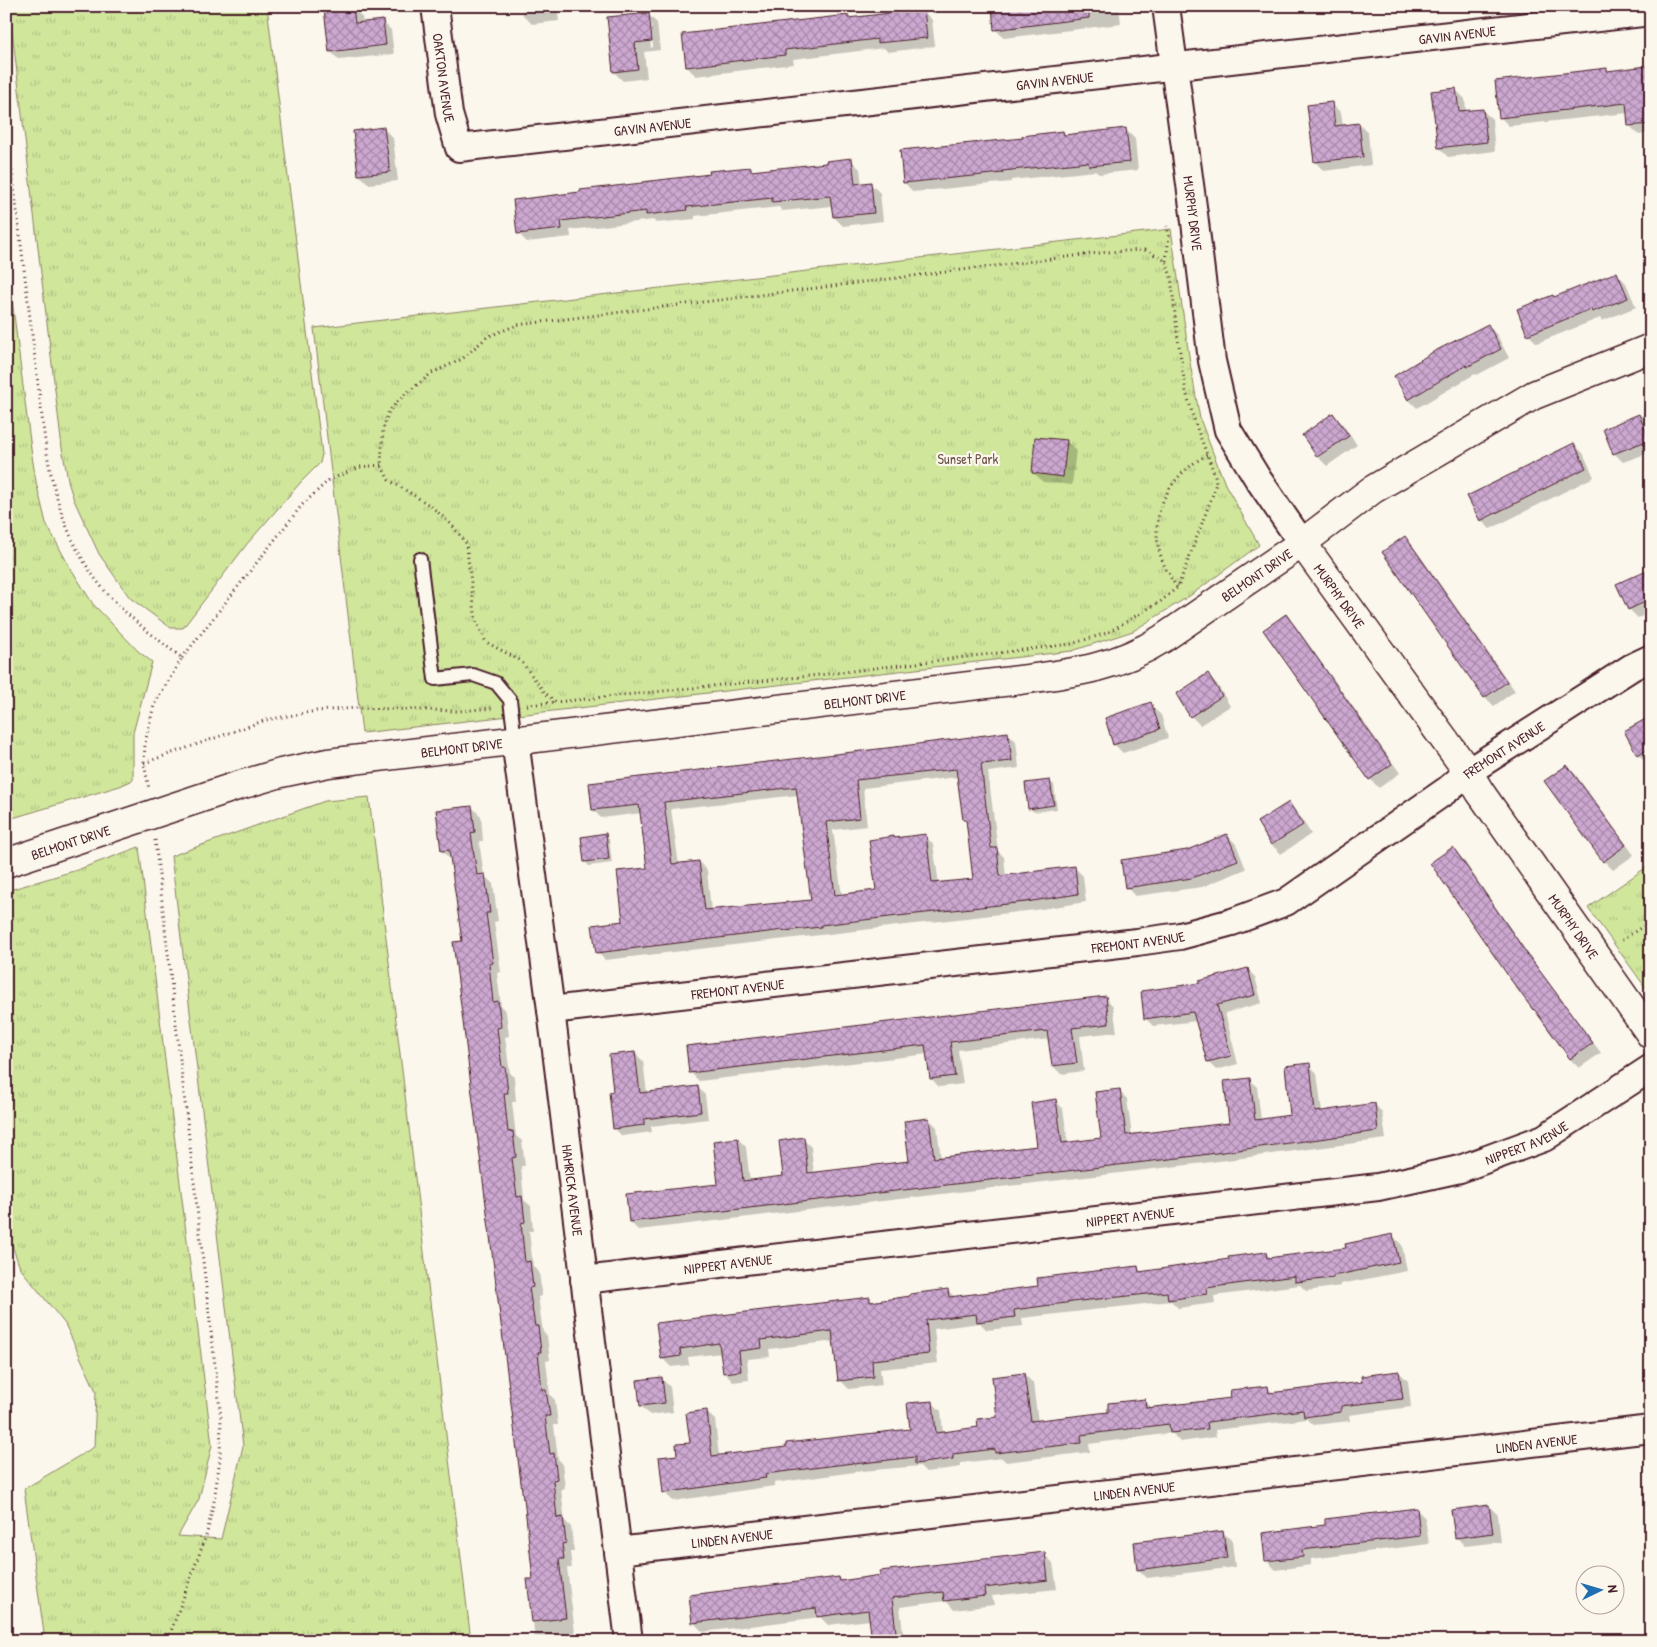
<svg xmlns="http://www.w3.org/2000/svg" width="1657" height="1647" viewBox="0 0 1657 1647" font-family="'Patrick Hand',sans-serif">
	<defs>
		<pattern id="grass-tufts" width="24" height="20" patternUnits="userSpaceOnUse" patternTransform="scale(1.25)"><rect width="24" height="20" fill="#cfe69b"/><path d="M3 7l-1-3M5 7V3M7 7l1-3M15 17l-1-3M17 17v-4M19 17l1-3" fill="none" stroke="#b3c586"/></pattern>
		<pattern id="building-cross-hatch" width="8" height="8" patternUnits="userSpaceOnUse" patternTransform="scale(1.25)"><rect width="8" height="8" fill="#cca8d1"/><path d="M0 0l8 8M0 8l8-8" fill="none" stroke="#a888aa"/></pattern>
	</defs>
	<rect width="100%" height="100%" fill="#fbf7ec"/>
	<filter id="ink" filterUnits="userSpaceOnUse"><feTurbulence type="fractalNoise" baseFrequency=".02" numOctaves="2"/><feDisplacementMap in="SourceGraphic" scale="10" xChannelSelector="R" yChannelSelector="G"/><feConvolveMatrix kernelMatrix="1 2 1 2 8 2 1 2 1" color-interpolation-filters="sRGB"/></filter>
	<g filter="url(#ink)">
		<!-- grass -->
		<path fill="url(#grass-tufts)" stroke="#8c8263" d="M9,6H267L322,454L320,463L301,482L247,544L183,628H171L130,598L99,554L74,500L69,485L62,448Z
			M1171,229L1190,363L1200,419L1225,484L1259,545L1191,595L1133,631L1072,651L362,733L314,328Z
			M6,252L31,449L36,482L46,523L68,564L93,604L138,651L152,662L133,733V780L120,786L6,820Z
			M369,797L471,1641H45L24,1489L94,1447L96,1391L65,1324L20,1268L6,1228V891L77,870L139,847L212,1445L199,1499L178,1536L221,1539L243,1446L171,856L325,801Z
			M1651,864V995L1588,908Z"/>
		<!-- shadow -->
		<path fill="#0003" fill-rule="evenodd" d="M499,6H557L559,21L532,24L523,15L522,9L504,11Z
			M993,6H1119L1121,24L1004,38L995,29Z
			M353,8L362,17L363,23L382,21L391,30L394,54L339,60L330,51Z
			M923,11L932,20L935,46L888,52L884,48L793,59L794,64L696,76L687,67L847,16L850,19Z
			M648,14L657,23L660,50L644,52L647,78L623,81L614,72ZM648,22H651L653,47L651,48Z
			M1646,68L1651,72V133L1639,135L1630,126L1628,113L1509,126L1500,117L1606,70L1609,72Z
			M1456,90L1465,99L1466,112L1482,110L1492,119L1495,151L1448,157L1439,148Z
			M1332,104L1341,113L1343,126L1359,124L1368,133L1371,165L1324,171L1315,162Z
			M384,129L393,138L398,181L369,184L359,175L354,132Z
			M1126,130L1135,139L1138,170L1099,174L1095,171L1011,180V182L913,192L904,182L1024,139L1063,132L1067,136Z
			M851,160L860,169L862,185L871,184L880,193L883,221L843,226L834,217L832,206L782,211L779,207L695,216V219L656,223L653,220L570,230L571,237L527,242L518,233L711,175L750,168L754,172L828,164Z
			M1617,274L1626,283L1636,307L1602,321L1600,318L1537,343L1528,334L1555,299Z
			M1488,326L1497,335L1509,358L1477,375L1475,374L1417,408L1408,399Z
			M1651,412V452L1623,462L1614,453L1605,429Z
			M1333,414L1342,423L1357,445L1327,466L1318,457L1303,435Z
			M1066,441L1076,450L1072,485L1043,482L1034,473Z
			M1574,444L1583,453L1594,477L1490,529L1481,520Z
			M1405,538L1414,547L1515,691L1494,706L1485,697Z
			M1651,569V612L1638,618L1629,609Z
			M1286,616L1295,625L1400,773L1379,788L1370,779Z
			M1208,675L1217,684L1230,706L1200,725L1191,716Z
			M1151,706L1161,715L1168,738L1123,753L1114,744Z
			M1651,717V761L1647,763L1638,754Z
			M1008,734L1016,741L1019,768L988,772L998,851L1004,857L1006,877L1075,868L1083,876L1086,902L1035,910L605,960L597,952L624,922L648,869L642,813L601,818L593,810ZM958,777L964,820L968,823L974,880L939,884L933,844L925,836L895,839L877,892L842,896L833,830L867,826L863,788ZM798,795L812,901L711,911L707,870L699,862L679,865L671,809Z
			M1567,766L1576,775L1634,855L1613,870L1604,861L1546,781Z
			M1050,781L1054,785L1057,809L1034,812L1029,808Z
			M1289,804L1298,813L1311,834L1281,854L1272,845L1259,823Z
			M472,807L481,816L483,841H479L484,875L493,884L498,921L494,922L501,972L497,973L501,1006L506,1012L509,1036L505,1037L510,1074L514,1077L516,1102H512L516,1136L522,1141L525,1166H521L524,1200L531,1206L533,1231H529L533,1266L539,1272L542,1296L538,1297L543,1332L547,1336L550,1360L546,1361L550,1395L555,1400L558,1425H554L558,1459L562,1463L565,1488L561,1489L565,1521L571,1527L574,1552H570L572,1568H567L576,1641H535L529,1580H535L463,942L451,860L442,851Z
			M605,835L609,839L612,863L589,866L585,862Z
			M1227,835L1236,844L1246,869L1202,887L1135,896L1126,887L1187,852Z
			M1453,849L1462,858L1533,961L1601,1053L1579,1068L1570,1059L1541,1017L1534,1009Z
			M1247,969L1255,977L1262,1003L1225,1013L1238,1064L1216,1070L1208,1062L1197,1021L1153,1026L1145,1018L1201,985Z
			M1105,997L1113,1006L1117,1032L1080,1036L1084,1071L1061,1074L1053,1066L1049,1039L958,1050L963,1084L939,1087L931,1078L928,1054L699,1081L691,1073L687,1047Z
			M635,1053L643,1061L647,1093L698,1087L705,1095L708,1119L651,1126L652,1132L622,1136L614,1128L615,1092Z
			M1309,1065L1317,1073L1322,1112L1374,1104L1382,1112L1386,1139L1196,1164L638,1230L630,1222L627,1196L719,1185L738,1139L746,1147L750,1182L784,1177L803,1139L811,1147L814,1174L910,1163L929,1119L937,1127L941,1159L1038,1147L1056,1101L1063,1109L1068,1143L1102,1139L1119,1091L1127,1099L1132,1136L1231,1124L1249,1079L1257,1087L1261,1120L1292,1116Z
			M1393,1236L1402,1245L1407,1271L1341,1284V1286L1306,1291L1300,1285L1214,1296L1215,1303L1178,1308L1171,1301L1022,1318L1023,1326L987,1330L980,1323L934,1329L938,1363L880,1369L882,1385L849,1389L840,1380L835,1341L769,1349L770,1357L747,1359L749,1380L733,1382L724,1372L722,1353L688,1357L689,1365L671,1367L662,1358L658,1324L869,1299L873,1302L947,1290L955,1297L1040,1287L1138,1268L1143,1273L1230,1260L1265,1253L1271,1258L1347,1249Z
			M1399,1372L1408,1381L1411,1407L1349,1415L1350,1421L1314,1425L1307,1419L1215,1430L1216,1437L1180,1442L1172,1433L1089,1444L1090,1452L1006,1462L1002,1458L961,1463V1467L926,1472L920,1466L862,1471L774,1483V1486L673,1501L664,1492L678,1456L691,1444L706,1412L715,1420L719,1456L911,1430L932,1402L941,1411L943,1433L979,1428L998,1418L1024,1374L1033,1383L1038,1422L1110,1413L1144,1400L1153,1409L1233,1399L1267,1387L1273,1393L1364,1383Z
			M661,1378L670,1387L673,1412L650,1415L641,1406Z
			M1489,1506L1498,1515L1501,1542L1465,1546L1456,1537Z
			M1416,1509L1425,1518L1429,1544L1311,1559V1565L1276,1570L1267,1561L1327,1526Z
			M1223,1532L1232,1541L1235,1567L1147,1578L1138,1569Z
			M1044,1554L1053,1563L1057,1589L992,1596L994,1605L954,1610L946,1601L900,1607L904,1641H873L870,1620L828,1625L820,1617L703,1632L694,1623L839,1578L842,1582Z"/>
		<!-- building -->
		<path fill="url(#building-cross-hatch)" stroke="#4a1f2b" fill-rule="evenodd" d="M353,6L355,23L383,20L386,45L329,52L324,9Z
			M992,6H1089V18L994,30Z
			M924,9L927,38L877,43V39L785,50V55L686,67L682,34L848,15V18Z
			M649,13L652,41L635,43L638,69L613,72L607,17Z
			M1647,66L1649,90H1651V124L1628,126L1626,103L1499,118L1495,81L1607,68V71Z
			M1456,88L1459,111L1483,109L1487,142L1438,148L1431,91Z
			M1332,102L1335,126L1359,123L1363,157L1314,162L1307,105Z
			M384,127L390,172L358,175L353,131Z
			M1126,128L1130,162L1089,166L1088,162L1002,171L1003,173L903,183L900,150L1023,138L1022,136L1063,131L1064,135Z
			M852,158L855,184L871,182L874,213L833,217L830,196L772,202V198L686,207L687,210L646,215V211L561,221L562,229L517,234L513,200L580,192V190L642,183V182L710,174L709,171L751,167V171L826,163V161Z
			M1617,272L1628,298L1592,312L1591,309L1527,335L1517,309L1553,295L1554,297Z
			M1488,324L1501,349L1467,367L1466,365L1408,400L1394,376L1433,352Z
			M1333,413L1349,436L1317,457L1302,435Z
			M1639,414L1649,440L1613,454L1603,429Z
			M1035,437L1067,440L1063,477L1032,473Z
			M1574,443L1586,468L1480,521L1467,496Z
			M1405,536L1507,682L1484,698L1382,552Z
			M1651,568V599L1628,610L1616,584Z
			M1286,614L1392,764L1369,780L1263,630Z
			M1208,673L1222,696L1190,717L1176,694Z
			M1151,702L1160,729L1113,745L1105,718Z
			M1651,716V748L1637,755L1624,731Z
			M1008,732L1012,761L981,764L991,848H997L1000,876L1075,866L1078,894L1026,902L898,916L821,925V927L784,931V930L596,953L592,925L623,921L617,871L647,868L639,805L592,810L589,783L895,747ZM956,769L963,820H966L973,879L932,883L926,834L894,838V836L869,840L876,890L835,895L826,822L860,818L856,780ZM796,787L811,900L705,910L699,861L672,864L664,802Z
			M1567,765L1626,845L1603,862L1544,781Z
			M1050,780L1054,805L1028,809L1025,783Z
			M1289,802L1303,825L1271,845L1257,822Z
			M472,806L475,832L471,833L477,875L485,874L490,913H486L493,963L489,964L493,1002L498,1001L501,1027L497,1028L502,1067H505L508,1093H504L508,1132L513,1131L516,1157L512,1158L517,1197L522,1196L525,1222L521,1223L525,1262L530,1261L533,1287L529,1288L535,1326H538L541,1352H538L542,1390H546L550,1416H545L550,1454L554,1453L557,1479L553,1480L557,1518L563,1517L566,1543L562,1544L564,1559H559L566,1618L532,1622L527,1579H533L524,1498L523,1499L453,942L462,941L449,850L441,851L436,810Z
			M606,833L609,859L584,862L581,837Z
			M1227,834L1238,860L1192,878L1125,888L1121,860L1187,850Z
			M1453,847L1525,951L1593,1043L1570,1059L1534,1009L1533,1010L1511,980L1430,863Z
			M1248,968L1255,995L1217,1005L1231,1056L1207,1062L1193,1012L1144,1019L1141,991L1200,983L1199,981Z
			M1106,996L1109,1024L1072,1028L1077,1063L1052,1066L1047,1031L950,1042L955,1076L930,1079L925,1045L689,1073L686,1046Z
			M635,1052L640,1093L698,1086L701,1112L644,1119V1125L613,1129L609,1092L613,1091L609,1055Z
			M1310,1063L1315,1112L1375,1103L1378,1131L1187,1157L629,1222L626,1194L718,1184L713,1141L738,1138L743,1181L783,1176L779,1141L804,1137L808,1173L909,1161L904,1121L929,1118L934,1158L1037,1146L1031,1103L1056,1099L1062,1143L1101,1138L1095,1092L1120,1089L1126,1135L1229,1123L1224,1081L1250,1078L1255,1120L1290,1115L1285,1066Z
			M1393,1234L1399,1262L1333,1276V1278L1295,1282V1276L1206,1288L1207,1294L1168,1300L1167,1292L1080,1301L1014,1310L1015,1317L977,1322L976,1314L926,1320L929,1354L872,1360L873,1377L838,1381L832,1331L761,1340L762,1348L739,1351L741,1371L723,1373L719,1343L680,1349L681,1356L661,1359L656,1323L870,1297V1302L910,1296V1294L948,1289L949,1297L1038,1286L1037,1278L1070,1274L1138,1266L1139,1272L1229,1259L1228,1257L1266,1252L1267,1258L1346,1248L1345,1244Z
			M1399,1371L1403,1399L1341,1406V1412L1304,1417L1303,1410L1207,1422L1208,1429L1170,1433L1169,1424L1081,1435L1082,1443L995,1453V1449L953,1454V1459L915,1464V1457L854,1464L853,1463L765,1474L766,1478L663,1493L659,1457L677,1455L676,1444L690,1443L686,1413L707,1410L712,1456L786,1447V1443L910,1429L907,1403L933,1401L936,1433L978,1427L977,1419L997,1417L992,1377L1024,1373L1031,1421L1108,1412V1403L1145,1399L1146,1408L1231,1398L1230,1390L1268,1386L1269,1393L1362,1382L1361,1376Z
			M662,1377L665,1403L640,1406L637,1380Z
			M1489,1505L1493,1533L1455,1538L1451,1510Z
			M1417,1508L1420,1536L1302,1550L1303,1557L1265,1561L1262,1533L1325,1525V1519Z
			M1223,1531L1227,1558L1137,1570L1134,1542Z
			M1045,1552L1048,1580L984,1588L985,1596L944,1601L943,1592L892,1598L897,1641H872L868,1610L817,1617L816,1608L692,1623L689,1595L839,1577L840,1581L881,1575L880,1571Z"/>
		<g fill="none" stroke-linecap="round" stroke-linejoin="round">
			<defs>
				<path id="service" d="M420,559L435,679L473,675L496,683L510,700L515,740"/>
				<g id="minor">
					<path id="s1" d="M435,6L449,114L459,148L1651,12"/>
					<path id="s2" d="M1166,6L1194,214L1212,361L1228,430L1258,479L1302,543"/>
					<path id="s3" d="M515,740L551,1010L629,1641"/>
					<path id="s4" d="M551,1010L1137,942L1180,936L1232,922L1286,902L1447,790L1468,772L1632,667L1651,658"/>
					<path id="s5" d="M584,1280L1378,1187L1460,1169L1544,1138L1651,1068"/>
					<path id="s6" d="M618,1551L1651,1429"/>
				</g>
				<g id="tertiary">
					<path id="s7" d="M1302,543L1468,772L1480,792L1651,1035"/>
					<path id="s8" d="M6,863L237,786L281,773L328,763L1020,680C1073,673 1116,668 1162,639L1302,543L1372,490L1534,395L1651,348"/>
				</g>
			</defs>
			<!-- service casing -->
			<use href="#service" stroke="#4a1f2b" stroke-width="16"/>
			<!-- minor casing -->
			<use href="#minor" stroke="#4a1f2b" stroke-width="30"/>
			<!-- tertiary casing -->
			<use href="#tertiary" stroke="#4a1f2b" stroke-width="31"/>
			<!-- path -->
			<path stroke="#4a1f2b" stroke-width="3" stroke-dasharray="1 4" stroke-linecap="butt" d="M6,121L45,441C54,502 72,559 117,604C137,624 160,641 182,658L154,705L145,743L144,763L149,789
				M1145,250L1166,261L1171,277L1177,332L1186,392L1196,426L1215,475L1216,483L1213,494L1178,587L1161,601L1107,633L1071,644L819,675L556,702L545,693L521,661L486,642L476,621L466,543L452,525L431,506L389,480L381,465L383,429L389,411L404,395L432,373L462,359L487,337L517,325L1107,252Z
				M1166,261L1169,236L1167,226
				M1177,587C1141,539 1155,483 1207,455
				M182,658L302,505L329,480L360,467L381,465
				M527,705L556,702
				M144,763L266,720L316,711L357,708L459,711L493,708
				M6,834L15,831
				M155,840L221,1418L220,1459L214,1501L207,1533L170,1634L169,1641
				M1622,940L1651,921"/>
			<!-- service -->
			<use href="#service" stroke="#fbf7ec" stroke-width="12"/>
			<!-- minor -->
			<use href="#minor" stroke="#fbf7ec" stroke-width="26"/>
			<!-- tertiary -->
			<use href="#tertiary" stroke="#fbf7ec" stroke-width="28"/>
		</g>
	</g>
	<g text-anchor="middle" dominant-baseline="central" stroke-width="4.5" stroke-linejoin="round" paint-order="stroke">
		<!-- street labels -->
		<g font-size="14" fill="#4a1f2b" stroke="#fbf7ec">
			<text stroke="none"><textPath href="#s1" startOffset="1149">GAVIN AVENUE</textPath></text>
			<text stroke="none"><textPath href="#s1" startOffset="72">OAKTON AVENUE</textPath></text>
			<text stroke="none"><textPath href="#s1" startOffset="744">GAVIN AVENUE</textPath></text>
			<text stroke="none"><textPath href="#s1" startOffset="339">GAVIN AVENUE</textPath></text>
			<text stroke="none"><textPath href="#s2" startOffset="209">MURPHY DRIVE</textPath></text>
			<text stroke="none"><textPath href="#s8" startOffset="1298">BELMONT DRIVE</textPath></text>
			<text stroke="none"><textPath href="#s7" startOffset="65">MURPHY DRIVE</textPath></text>
			<text stroke="none"><textPath href="#s8" startOffset="878">BELMONT DRIVE</textPath></text>
			<text stroke="none"><textPath href="#s8" startOffset="472">BELMONT DRIVE</textPath></text>
			<text stroke="none"><textPath href="#s4" startOffset="1011">FREMONT AVENUE</textPath></text>
			<text stroke="none"><textPath href="#s8" startOffset="68">BELMONT DRIVE</textPath></text>
			<text stroke="none"><textPath href="#s7" startOffset="470">MURPHY DRIVE</textPath></text>
			<text stroke="none"><textPath href="#s4" startOffset="591">FREMONT AVENUE</textPath></text>
			<text stroke="none"><textPath href="#s4" startOffset="188">FREMONT AVENUE</textPath></text>
			<text stroke="none"><textPath href="#s5" startOffset="955">NIPPERT AVENUE</textPath></text>
			<text stroke="none"><textPath href="#s3" startOffset="454">HAMRICK AVENUE</textPath></text>
			<text stroke="none"><textPath href="#s5" startOffset="550">NIPPERT AVENUE</textPath></text>
			<text stroke="none"><textPath href="#s5" startOffset="145">NIPPERT AVENUE</textPath></text>
			<text stroke="none"><textPath href="#s6" startOffset="925">LINDEN AVENUE</textPath></text>
			<text stroke="none"><textPath href="#s6" startOffset="520">LINDEN AVENUE</textPath></text>
			<text stroke="none"><textPath href="#s6" startOffset="115">LINDEN AVENUE</textPath></text>
		</g>
		<!-- park labels -->
		<g font-size="14" fill="#6b5147" stroke="#fbf7ec">
			<text x="968" y="458">Sunset Park</text>
		</g>
	</g>
	<!-- margin -->
	<rect width="1657" height="1647" fill="none" stroke="#fbf7ec" stroke-width="25"/>
	<rect x="12" y="12" width="1632" height="1622" fill="none" stroke="#4a1f2b" stroke-width="2" filter="url(#ink)"/>
	<!-- north arrow -->
	<g transform="translate(1600 1590) rotate(85)"><circle r="24" fill="#fbf7ec" stroke="#b4a19f"/>
	<path d="M0-4L9 19L0 12L-9 19Z" fill="#1f6fb2"/>
	<text y="-8" font-size="14" font-weight="bold" text-anchor="middle" fill="#4a1f2b">N</text>
	</g>
</svg>
